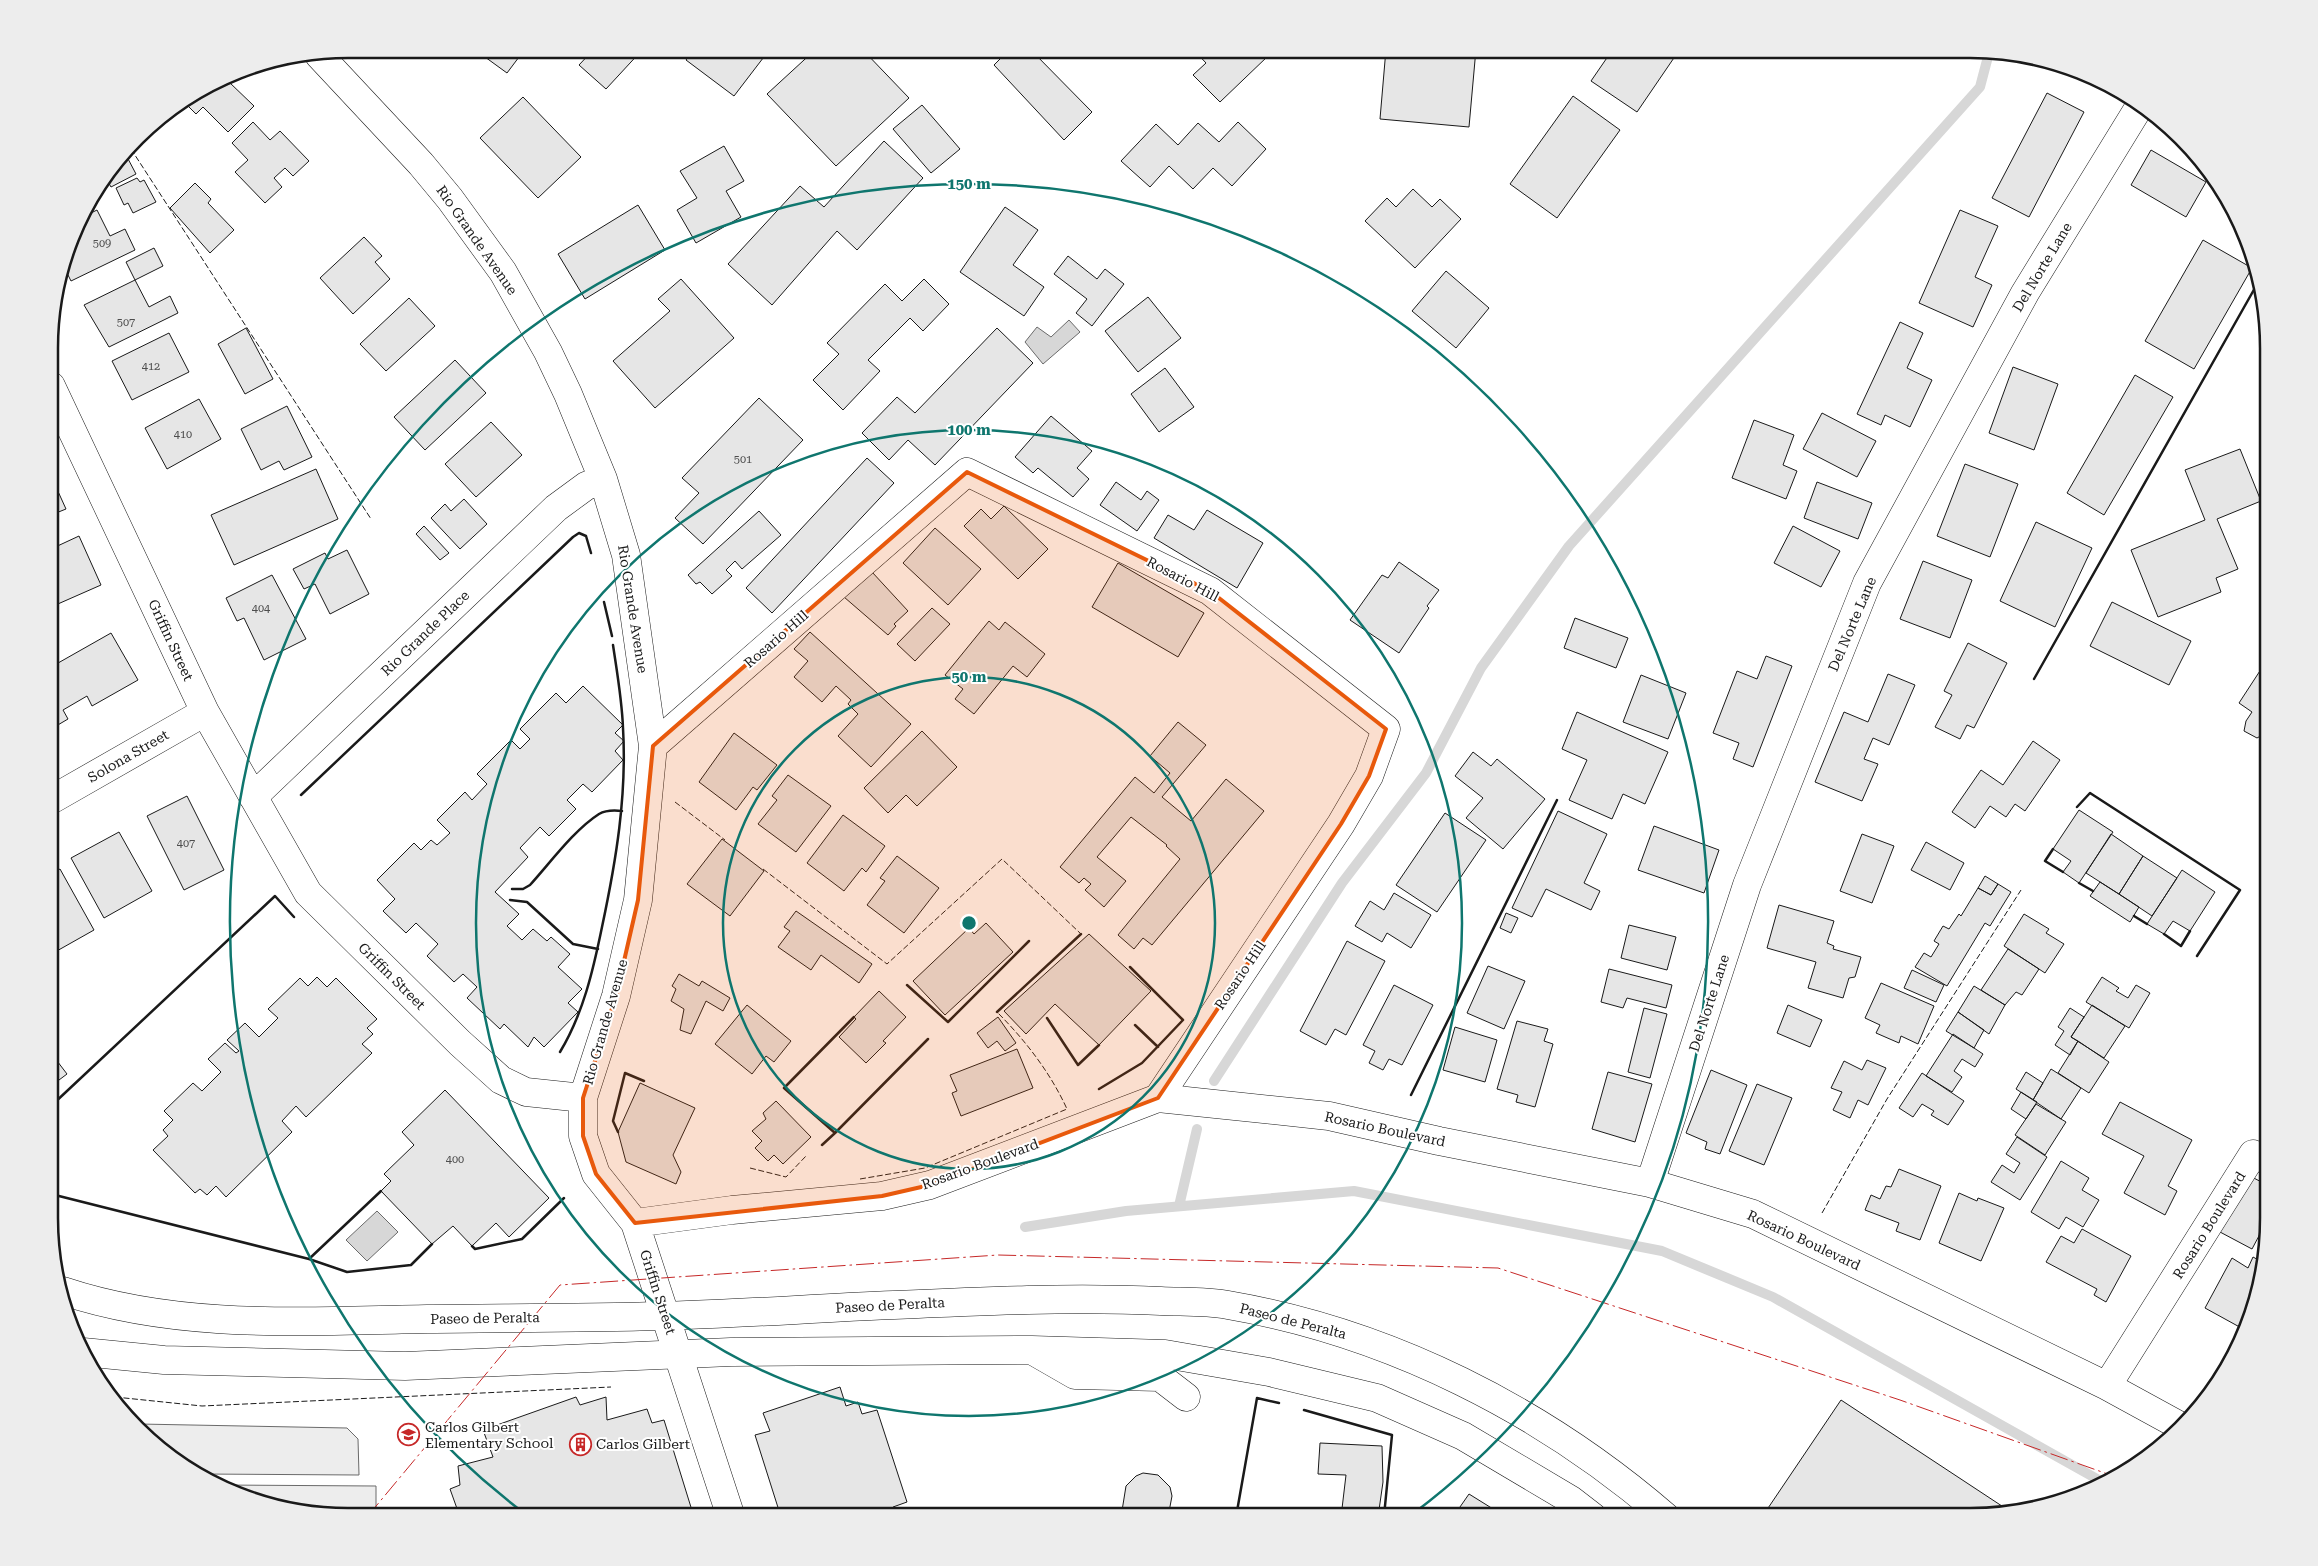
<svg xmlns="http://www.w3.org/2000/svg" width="2318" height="1566" viewBox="0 0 2318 1566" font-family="'Roboto Serif',serif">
	<rect width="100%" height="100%" fill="#fff"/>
	<!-- green -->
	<path fill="#ededed" stroke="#6a6a6a" d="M139,1424L347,1428L358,1439L359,1475L201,1474L166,1456Z
		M221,1485L376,1486V1517H328L251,1501Z"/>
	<!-- water -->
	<path fill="#d7d7d7" stroke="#6a6a6a" d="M1069,320L1080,332L1043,364L1025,342L1037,327L1051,337Z
		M377,1211L398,1232L367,1261L346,1240Z"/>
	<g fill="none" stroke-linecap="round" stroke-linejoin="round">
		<!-- stream -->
		<path stroke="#d7d7d7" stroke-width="10" d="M1214,1081L1342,883L1426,773L1481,668L1569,546L1980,87L1990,49
			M1179,1206L1197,1129
			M1025,1227L1126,1211L1354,1191L1662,1251L1773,1297L2106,1484"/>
	</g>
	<!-- building -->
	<path fill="#e6e6e6" stroke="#1a1a1a" d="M474,49H525L507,73Z
		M594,49H643L606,89L579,65Z
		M653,49H668L662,56Z
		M694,49H770L734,96L686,60Z
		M816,49H862L909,98L836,166L767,94Z
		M1010,49H1030L1092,112L1064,140L994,65Z
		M1193,49H1261L1268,56L1220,102L1193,75L1206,63Z
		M1386,49H1476L1469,127L1380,119Z
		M1613,49H1680L1637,112L1591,81Z
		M230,73L234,77L229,82L254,106L228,132L203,107L196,114L184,102Z
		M2047,93L2084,112L2029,217L1992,198Z
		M1573,96L1620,130L1557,218L1510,184Z
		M523,97L581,157L538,198L480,138Z
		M922,105L960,149L931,173L893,129Z
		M253,122L270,140L280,131L309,161L293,176L285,168L274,178L282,187L265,203L235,172L248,160L232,143Z
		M1238,122L1266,149L1232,186L1213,168L1193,189L1169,166L1150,187L1121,161L1156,124L1178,145L1198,123L1219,142Z
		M884,141L923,178L857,250L837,231L772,305L728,264L800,186L824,207Z
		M724,146L744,181L726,191L741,217L696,243L677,210L697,198L680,171Z
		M2151,150L2206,182L2186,217L2131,185Z
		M126,155L136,174L111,187L107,180Z
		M137,178L140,182L144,180L156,202L133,213L128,203L124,205L116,188Z
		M195,183L211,199L208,203L234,230L210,253L170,208Z
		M1413,189L1432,207L1440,199L1461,219L1415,268L1365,221L1387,198L1396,207Z
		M638,205L665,250L585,299L558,254Z
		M1005,207L1038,230L1013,265L1044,287L1024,316L960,272Z
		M97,210L110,236L125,229L135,250L71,281L64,267L79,219Z
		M1960,210L1998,226L1975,277L1992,285L1973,327L1919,303Z
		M364,237L382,256L375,262L390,279L353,314L320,278Z
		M2203,240L2252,268L2194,369L2145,341Z
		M154,248L163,266L135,280L126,262Z
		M1068,256L1097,279L1105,269L1124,284L1092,326L1076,313L1087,299L1054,274Z
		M1446,271L1489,308L1456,348L1412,311Z
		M681,279L734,338L655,408L613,361L670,311L658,299Z
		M924,279L949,304L923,331L910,318L868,360L880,371L843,410L813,380L839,354L827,343L885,284L902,301Z
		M135,280L149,307L170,296L178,313L109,347L84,305Z
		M1148,297L1181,338L1138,372L1105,331Z
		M409,298L435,326L386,371L360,344Z
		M1900,322L1923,333L1907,368L1932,380L1910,427L1885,415L1881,425L1857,414Z
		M246,328L273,379L245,394L218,344Z
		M997,328L1033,363L935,465L908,440L889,460L862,433L897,397L915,413Z
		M169,333L189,372L132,400L112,361Z
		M455,360L486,393L425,450L394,417Z
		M2013,367L2058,384L2034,450L1989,433Z
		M1165,368L1194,407L1159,432L1131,394Z
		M2135,375L2173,397L2104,515L2067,493Z
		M759,398L803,440L703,544L675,518L699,493L682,478Z
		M199,399L221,439L167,469L145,428Z
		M287,406L312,457L284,470L279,461L261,470L241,429Z
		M1822,413L1876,441L1857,477L1803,449Z
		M1051,416L1092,451L1077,468L1089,479L1073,497L1038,468L1033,473L1015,457Z
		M1754,420L1794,435L1783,465L1797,471L1786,499L1732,478Z
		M491,422L522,455L476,497L445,464Z
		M2240,449L2261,501L2217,519L2238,569L2216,578L2221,592L2158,617L2131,550L2205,520L2185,470Z
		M867,458L894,483L772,613L746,588Z
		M1965,464L2018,484L1990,557L1937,536Z
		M316,469L338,519L234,565L211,515Z
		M51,476L66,509L51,515Z
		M1116,482L1141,500L1147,491L1159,500L1137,531L1100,505Z
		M1817,482L1872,503L1858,539L1804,518Z
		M464,499L487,524L460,549L431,518L445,504L451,511Z
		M1004,506L1048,549L1018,579L964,526L981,509L991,519Z
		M1207,510L1263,543L1237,588L1154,538L1168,515L1194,530Z
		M759,511L781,535L742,569L735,561L726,570L732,576L712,594L700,582L696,584L688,575Z
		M2036,522L2092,548L2055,627L2000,601Z
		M424,526L449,553L440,560L416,534Z
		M1793,526L1840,551L1821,587L1774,563Z
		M935,528L981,569L948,605L903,563Z
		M79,536L101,585L51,607V549Z
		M347,550L369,594L330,614L315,584L304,589L293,569L325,553L328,559Z
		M1923,561L1972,580L1950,638L1900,619Z
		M1399,562L1439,590L1427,606L1429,608L1399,653L1350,620L1382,575L1388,578Z
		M1118,563L1204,613L1178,657L1092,607Z
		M872,572L908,611L894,624L896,626L888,635L844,597Z
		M272,575L306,639L264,660L244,618L237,621L226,598Z
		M2112,602L2191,641L2169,685L2090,646Z
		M932,608L950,624L915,661L897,644Z
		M1575,618L1628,638L1616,668L1564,648Z
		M989,621L999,630L1005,622L1045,654L1027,677L1013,666L974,714L955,699L963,689L945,675Z
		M810,632L911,724L871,767L838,736L858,714L848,704L851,700L836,686L822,702L794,677L808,661L794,649Z
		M111,633L138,680L92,706L87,696L63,710L68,719L51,729V667Z
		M1968,643L2007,663L1974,728L1967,725L1960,739L1935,727L1952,695L1944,691Z
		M1766,656L1792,666L1753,767L1733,759L1739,743L1713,733L1737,671L1757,679Z
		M2269,657V728L2266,733L2257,738L2244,731L2246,721L2252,712L2239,703Z
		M1888,674L1915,685L1889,745L1873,738L1864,759L1878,764L1862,801L1815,782L1844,712L1868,722Z
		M1641,675L1686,693L1668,739L1623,722Z
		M583,686L623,725L615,733L624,741L615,751L623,760L592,792L583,784L567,800L576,809L549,836L540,827L520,848L528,857L495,892L519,914L507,926L522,940L533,929L547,941L551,937L570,954L558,967L582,989L568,1003L578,1012L544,1047L534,1037L528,1047L504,1024L500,1029L467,998L477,987L463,974L454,982L427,956L438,944L416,923L406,933L383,911L395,899L377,880L414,843L421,850L431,840L437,845L450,833L437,820L465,792L472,800L487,784L477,774L511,740L520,749L530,739L520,729L556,693L566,703Z
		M1577,712L1668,752L1645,804L1623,794L1612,819L1569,800L1587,760L1562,749Z
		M1178,722L1206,745L1162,797L1191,821L1226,779L1264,811L1152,945L1143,938L1134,949L1118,935L1180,859L1166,846L1167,845L1131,817L1097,857L1126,881L1104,907L1085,890L1091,884L1084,878L1079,883L1060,867L1135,777L1154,793L1170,773L1150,756Z
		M922,731L957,767L917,806L906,795L888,813L864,788Z
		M734,733L777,765L757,790L753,787L736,810L699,782Z
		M2033,741L2060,760L2025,811L2015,804L2006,817L1990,806L1975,828L1952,812L1981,770L2003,785Z
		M1473,752L1491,766L1497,759L1545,799L1503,849L1466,818L1483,798L1455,776Z
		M788,775L831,806L796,852L758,824L777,800L772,796Z
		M187,796L224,870L184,890L147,816Z
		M2079,810L2113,832L2079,883L2063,872L2071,861L2053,849Z
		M1558,811L1607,834L1584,883L1600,891L1591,910L1546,889L1532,917L1512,908Z
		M1445,813L1486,840L1437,912L1396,885Z
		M843,815L885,846L866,872L862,868L844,891L807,863Z
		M1654,826L1719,850L1704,893L1638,870Z
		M119,832L152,891L104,918L71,858Z
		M1862,834L1894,846L1872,903L1840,891Z
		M2111,834L2143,856L2119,894L2086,873Z
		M722,839L764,871L730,916L687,884Z
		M1926,842L1964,863L1950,890L1911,870Z
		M897,856L939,888L904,933L867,905L885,881L880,878Z
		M2143,856L2177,878L2152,916L2119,894Z
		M60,869L94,930L55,952L51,945V874Z
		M2182,870L2215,892L2190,931L2173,921L2164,934L2147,924Z
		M1985,876L1998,884L1991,895L1978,888Z
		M2100,882L2139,907L2130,922L2090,896Z
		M1998,884L2011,892L1990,926L1985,923L1947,986L1915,967L1924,953L1931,957L1939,944L1934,941L1943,926L1949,929L1959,914L1961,916L1978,888L1991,895Z
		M1394,893L1431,915L1411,948L1387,933L1382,942L1355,926L1370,901L1384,910Z
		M1779,905L1834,921L1827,943L1834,946L1833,949L1861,957L1855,977L1849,978L1843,998L1808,988L1816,962L1767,948Z
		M796,911L872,964L859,983L821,955L811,970L778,947L790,931L784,927Z
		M1506,913L1518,918L1511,933L1500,928Z
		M2024,914L2049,929L2046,933L2064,944L2045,973L2004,946Z
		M986,923L1013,952L945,1015L913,981L969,928L974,934Z
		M1629,925L1676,937L1667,970L1621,958Z
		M1089,934L1151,991L1099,1045L1055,1004L1026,1034L1004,1011Z
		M1347,941L1385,961L1346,1035L1335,1029L1326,1045L1300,1031Z
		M2008,949L2039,969L2022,995L2016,992L2005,1005L1981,990Z
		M1488,966L1525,981L1504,1029L1467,1013Z
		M1609,969L1672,985L1666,1008L1627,998L1623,1008L1601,1002Z
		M1912,970L1944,985L1936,1002L1904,988Z
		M679,974L699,986L702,981L730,998L723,1011L706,1001L691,1034L680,1030L684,1009L671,1001L676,989L672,986Z
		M317,977L327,987L336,978L377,1019L367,1028L373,1034L362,1044L372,1053L306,1117L296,1106L282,1121L292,1132L226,1197L216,1186L207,1195L200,1189L195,1193L153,1150L168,1136L163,1130L173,1120L164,1111L193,1083L202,1091L221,1072L208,1059L225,1043L236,1053L239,1051L227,1040L245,1023L259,1037L278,1018L268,1009L300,978L308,986Z
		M2102,977L2119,988L2116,991L2128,998L2136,985L2150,993L2129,1028L2086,1002Z
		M1881,983L1934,1006L1918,1044L1901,1036L1899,1043L1876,1033L1880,1025L1865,1018Z
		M1394,985L1433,1005L1402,1065L1389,1059L1383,1070L1369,1063L1375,1051L1363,1045Z
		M1974,986L2005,1005L1989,1034L1958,1012Z
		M879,991L906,1017L883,1041L886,1043L866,1063L839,1037L856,1019L854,1017Z
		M747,1005L791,1041L774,1062L766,1056L752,1074L715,1044Z
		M1788,1005L1822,1020L1810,1047L1777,1033Z
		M2092,1005L2125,1026L2104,1058L2071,1037Z
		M1644,1008L1667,1014L1650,1078L1628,1072Z
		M2070,1008L2084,1017L2071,1037L2078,1041L2070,1055L2055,1045L2064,1031L2058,1027Z
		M1958,1012L1984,1030L1974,1048L1946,1031Z
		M998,1017L1016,1043L1005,1051L997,1041L988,1048L977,1033Z
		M1517,1021L1548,1029L1544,1041L1553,1044L1535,1107L1516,1102L1518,1095L1497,1089Z
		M1455,1027L1497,1040L1485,1082L1443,1070Z
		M1953,1034L1983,1054L1975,1067L1962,1059L1954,1071L1962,1077L1952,1092L1926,1076Z
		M2078,1041L2109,1062L2089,1093L2058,1073Z
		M1017,1049L1033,1088L961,1116L952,1093L957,1091L950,1075Z
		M51,1053L67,1074L51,1086Z
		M1867,1060L1886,1068L1868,1105L1858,1100L1850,1118L1833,1110L1842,1092L1831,1088L1844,1061L1862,1070Z
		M2051,1069L2081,1088L2061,1119L2033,1100Z
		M1711,1070L1747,1085L1720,1154L1705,1149L1707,1142L1686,1133Z
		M1608,1072L1652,1084L1635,1142L1592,1129Z
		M2026,1072L2043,1083L2033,1100L2016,1089Z
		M1922,1073L1964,1101L1948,1125L1931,1115L1934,1111L1922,1104L1913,1117L1899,1108Z
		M640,1083L695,1108L673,1155L681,1172L676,1184L626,1162L618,1132Z
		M1757,1084L1792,1098L1764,1165L1729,1151Z
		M445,1090L549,1198L509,1237L496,1223L472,1246L453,1226L432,1244L381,1191L391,1181L384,1174L414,1145L402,1132Z
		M2021,1092L2037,1102L2026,1119L2011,1109Z
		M776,1101L811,1137L783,1164L774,1155L768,1161L755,1148L762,1141L752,1131L766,1119L763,1113Z
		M2120,1102L2192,1140L2168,1186L2177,1191L2165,1215L2124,1193L2144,1156L2102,1134Z
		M2036,1104L2066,1122L2045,1155L2015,1135Z
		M2017,1137L2047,1157L2020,1200L1991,1182L2002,1165L2014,1173L2020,1163L2006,1154Z
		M2061,1161L2089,1178L2082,1190L2099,1200L2083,1227L2066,1217L2059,1229L2031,1212Z
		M1899,1169L1941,1186L1920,1240L1896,1231L1899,1223L1865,1210L1871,1195L1880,1199L1886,1186L1891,1187Z
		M2250,1176L2269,1186V1217L2252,1249L2220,1232Z
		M1959,1193L1977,1201L1978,1198L2004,1208L1981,1261L1939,1243Z
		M2082,1229L2131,1256L2106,1302L2094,1295L2097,1289L2046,1262L2061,1236L2074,1243Z
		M2253,1257L2264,1263L2254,1313L2245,1330L2205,1308L2232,1258L2248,1268Z
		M840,1387L846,1406L858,1402L862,1414L877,1410L907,1502L893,1507L897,1517H781L755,1435L770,1431L763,1413Z
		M576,1397L580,1405L606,1397L607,1420L647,1409L652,1423L664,1420L694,1517H460L450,1489L460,1485L458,1466L493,1457L483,1430Z
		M1841,1400L2011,1512L1971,1517H1762Z
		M1320,1443L1382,1446L1383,1482L1378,1517H1341L1346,1475L1318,1474Z
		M1143,1473L1158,1475L1170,1487L1172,1496L1168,1517H1121L1126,1486L1136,1476Z
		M1469,1494L1506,1517H1453Z"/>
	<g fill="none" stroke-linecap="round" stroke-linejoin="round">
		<defs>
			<path id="minor" d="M319,55L421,164L450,199L503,272L548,352L568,394L603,479L626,555L653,746L638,900L616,996L583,1098
				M51,386L205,712L308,893L460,1043L501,1080L526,1092L583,1098V1136L596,1174L635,1223L731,1517
				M653,746L967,472L1210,591L1386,729L1369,776L1341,824L1158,1098
				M253,797L556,508L586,486L603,479
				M51,800L205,712
				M1650,1183L1747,885L1867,583L2025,293L2141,104
				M635,1223L732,1210L882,1196L930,1185L1158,1098L1329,1116L1439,1141L1650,1183L1753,1214L2107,1386L2182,1427
				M2107,1386L2253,1154L2269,1161"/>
			<path id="major" d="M63,1291C180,1330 305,1321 427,1319C505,1318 583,1318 661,1316C739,1314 817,1308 894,1305C983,1301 1072,1297 1161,1301C1183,1302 1206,1301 1228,1305C1390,1333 1542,1410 1666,1517
				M83,1352L164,1360L405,1366L731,1352L1032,1350L1165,1354L1269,1372L1377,1398L1463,1436L1571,1500L1593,1517
				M1035,1352L1075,1375L1160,1377L1186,1397"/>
		</defs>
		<!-- minor casing -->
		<use href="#minor" stroke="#1a1a1a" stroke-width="29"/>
		<!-- major casing -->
		<use href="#major" stroke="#1a1a1a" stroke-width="29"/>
		<!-- minor -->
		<use href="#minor" stroke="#fff" stroke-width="28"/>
		<!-- major -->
		<use href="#major" stroke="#fff" stroke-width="28"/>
		<!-- fence -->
		<path stroke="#1a1a1a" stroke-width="1" stroke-dasharray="6 2.5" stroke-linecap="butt" d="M131,149L371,519
			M675,802L725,840
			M763,869L887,964L1002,859L1081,934
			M750,1168L786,1177L806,1156
			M860,1179L925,1168L1067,1109C1050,1072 1025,1040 997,1012
			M1822,1213L1887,1099L2021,890
			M115,1397L202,1406L611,1387"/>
		<!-- wall -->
		<path stroke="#1a1a1a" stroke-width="2.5" d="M604,602L612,636
			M2034,679L2260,279
			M301,795L573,537L579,533L586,536L591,553
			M2077,807L2090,793L2240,890L2197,956
			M2053,849L2045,861L2063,872
			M2079,883L2093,891
			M512,889H523L530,885C550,863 574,830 599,814C606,810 614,810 622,811
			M510,900L527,902L573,944L598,949
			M2134,916L2147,924
			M2164,934L2181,946L2190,931
			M907,985L948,1022L1029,941
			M997,1012L1081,934
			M854,1017L784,1088L835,1133L928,1039
			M1047,1018L1078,1065L1099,1045
			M1135,1025L1158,1047
			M560,1052C583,1014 593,971 602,927C616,861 627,796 623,728C622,700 617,672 613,645
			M1099,1089L1142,1063L1183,1020L1130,967
			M1411,1095L1557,800
			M51,1106L275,896L294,917
			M618,1132L613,1121L625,1073L644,1081
			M822,1145L835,1133
			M381,1191L309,1259L347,1272L411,1265L432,1244
			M51,1194L309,1259
			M472,1246L475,1249L522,1239L564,1198
			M1304,1410L1392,1435L1384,1516
			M1236,1517L1257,1398L1279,1403"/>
		<!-- power -->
		<path stroke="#c62828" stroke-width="1" stroke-dasharray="18 4 2.5 4" stroke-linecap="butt" d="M367,1517L560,1285L998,1255L1498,1268L1900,1400L2116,1477"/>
	</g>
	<!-- marked area -->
	<path fill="#e8590c" fill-opacity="0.2" stroke="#e8590c" stroke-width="4" stroke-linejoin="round" d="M967,472L1210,591L1386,729L1369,776L1341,824L1158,1098L930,1185L882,1196L635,1223L596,1174L583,1136V1098L616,996L638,900L653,746Z"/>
	<!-- distance rings -->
	<g fill="none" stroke="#0f766e" stroke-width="2.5">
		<circle cx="969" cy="923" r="246"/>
		<circle cx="969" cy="923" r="493"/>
		<path d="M524 1513A739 739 0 1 1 1414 1513"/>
	</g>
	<!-- icons -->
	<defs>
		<symbol id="school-ring" viewBox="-11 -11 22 22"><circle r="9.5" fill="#fff" stroke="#c62828" stroke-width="1.5"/><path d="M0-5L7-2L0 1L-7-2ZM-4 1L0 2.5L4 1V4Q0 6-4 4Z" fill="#c62828"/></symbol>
		<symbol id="building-ring" viewBox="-11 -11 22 22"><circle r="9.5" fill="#fff" stroke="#c62828" stroke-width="1.5"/><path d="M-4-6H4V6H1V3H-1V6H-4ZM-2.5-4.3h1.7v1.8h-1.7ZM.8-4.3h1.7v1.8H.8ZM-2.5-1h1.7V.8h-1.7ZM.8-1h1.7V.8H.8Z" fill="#c62828"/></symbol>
	</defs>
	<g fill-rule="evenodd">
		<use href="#school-ring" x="396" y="1422" width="25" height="25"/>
		<use href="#building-ring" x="568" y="1432" width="25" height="25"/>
	</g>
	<g text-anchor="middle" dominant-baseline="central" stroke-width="4" stroke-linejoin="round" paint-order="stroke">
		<!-- number labels -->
		<g font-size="11" fill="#4d4d4d">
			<text x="102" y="243">509</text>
			<text x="126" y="322">507</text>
			<text x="151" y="366">412</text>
			<text x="183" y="434">410</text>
			<text x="743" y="459">501</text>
			<text x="261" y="608">404</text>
			<text x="186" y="843">407</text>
			<text x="455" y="1159">400</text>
		</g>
		<!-- street labels -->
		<g font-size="14" fill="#1a1a1a" stroke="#fff">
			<text transform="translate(477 240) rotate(55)">Rio Grande Avenue</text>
			<text transform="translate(2042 267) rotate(-59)">Del Norte Lane</text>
			<text transform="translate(1183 579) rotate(28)">Rosario Hill</text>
			<text transform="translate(633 609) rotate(81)">Rio Grande Avenue</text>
			<text transform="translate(1852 624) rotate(-67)">Del Norte Lane</text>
			<text transform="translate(425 633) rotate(-44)">Rio Grande Place</text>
			<text transform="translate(776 639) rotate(-41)">Rosario Hill</text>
			<text transform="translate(171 640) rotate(65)">Griffin Street</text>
			<text transform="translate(128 756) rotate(-30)">Solona Street</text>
			<text transform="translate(1240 975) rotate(-56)">Rosario Hill</text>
			<text transform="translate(392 976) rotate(45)">Griffin Street</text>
			<text transform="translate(1709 1003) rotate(-72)">Del Norte Lane</text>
			<text transform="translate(605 1022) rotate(-74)">Rio Grande Avenue</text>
			<text transform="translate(1385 1129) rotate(12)">Rosario Boulevard</text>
			<text transform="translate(980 1164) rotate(-20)">Rosario Boulevard</text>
			<text transform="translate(2209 1225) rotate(-58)">Rosario Boulevard</text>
			<text transform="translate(1804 1240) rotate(25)">Rosario Boulevard</text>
			<text transform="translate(658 1292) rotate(72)">Griffin Street</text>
			<text transform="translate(890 1305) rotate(-3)">Paseo de Peralta</text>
			<text transform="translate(485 1318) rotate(-1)">Paseo de Peralta</text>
			<text transform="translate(1293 1321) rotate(14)">Paseo de Peralta</text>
		</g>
		<!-- poi labels -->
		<g font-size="14" fill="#1a1a1a" stroke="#fff" text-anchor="start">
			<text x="425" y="1427">Carlos Gilbert<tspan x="425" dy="16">Elementary School</tspan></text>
			<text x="596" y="1444">Carlos Gilbert</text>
		</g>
	</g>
	<!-- crop -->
	<path d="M0 0H2318V1566H0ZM348 58H1970A290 290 0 0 1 2260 348V1218A290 290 0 0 1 1970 1508H348A290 290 0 0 1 58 1218V348A290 290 0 0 1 348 58Z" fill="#ededed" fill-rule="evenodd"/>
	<path fill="none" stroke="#1a1a1a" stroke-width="2.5" d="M348 58H1970A290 290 0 0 1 2260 348V1218A290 290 0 0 1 1970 1508H348A290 290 0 0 1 58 1218V348A290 290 0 0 1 348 58Z"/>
	<circle cx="969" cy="923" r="8" fill="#0f766e" stroke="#fff" stroke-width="2.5"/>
	<g font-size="15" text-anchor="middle" font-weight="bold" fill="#0f766e" stroke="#fff" stroke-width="4" stroke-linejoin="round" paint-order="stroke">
		<text x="969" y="189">150 m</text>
		<text x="969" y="435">100 m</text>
		<text x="969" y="682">50 m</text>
	</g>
</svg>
